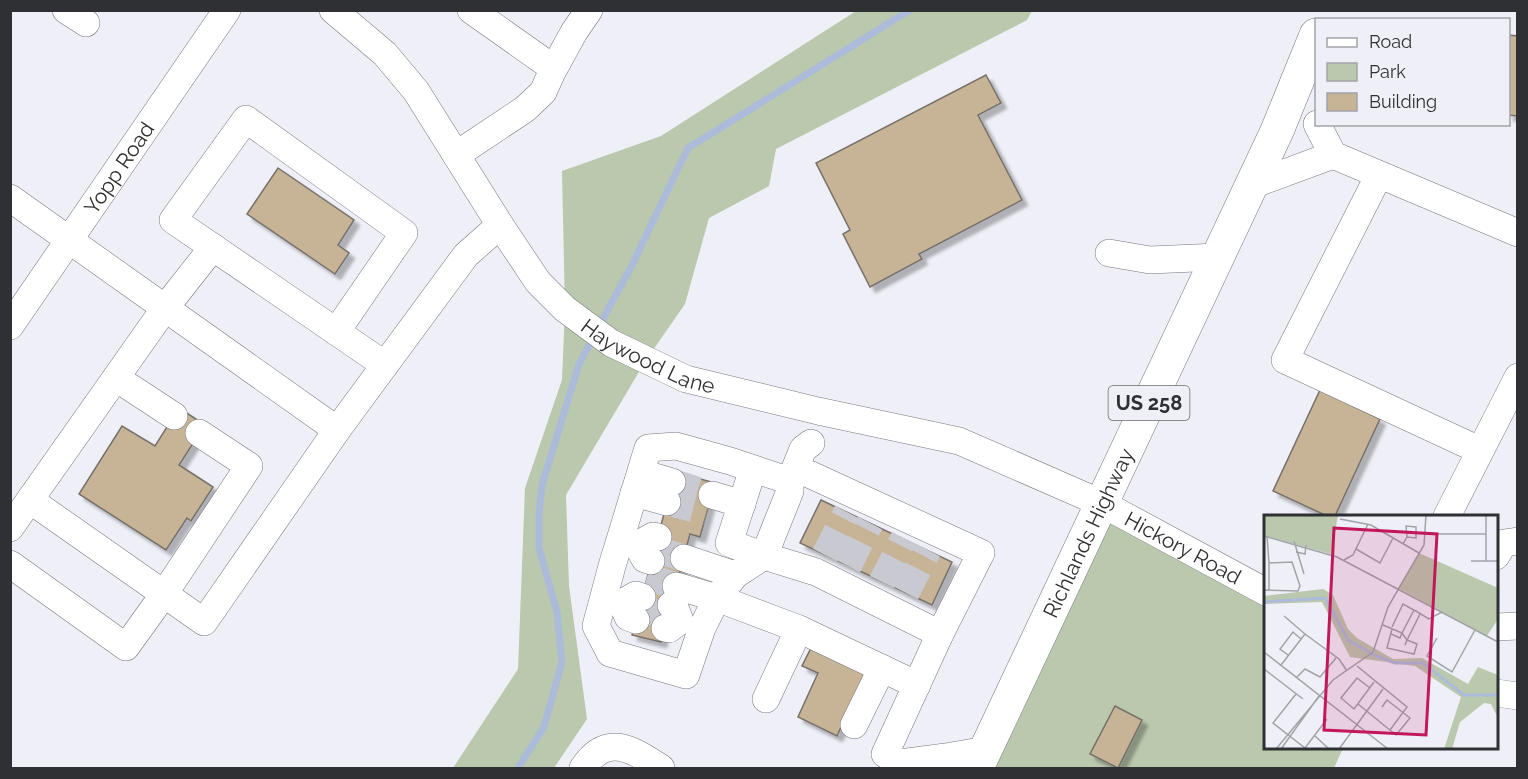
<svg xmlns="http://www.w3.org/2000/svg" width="1528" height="779" viewBox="0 0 1528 779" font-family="Raleway,sans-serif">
	<defs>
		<filter id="shadow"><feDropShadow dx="5.5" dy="5.5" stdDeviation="1.5" flood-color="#0004"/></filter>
	</defs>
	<rect width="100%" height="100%" fill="#efeff8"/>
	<!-- green -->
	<path fill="#bac8ad" d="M856,11H1032L1027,20L776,149L769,186L709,218L685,304L646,360L566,495L569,586L587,719L554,768H453L518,669L525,488L562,380L565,309L562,171L661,136Z
		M1101,503L1265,592L1266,748H1343L1334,768H977Z"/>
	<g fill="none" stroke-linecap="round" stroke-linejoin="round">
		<!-- stream -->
		<path stroke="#abbbd9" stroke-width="7" d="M599,326L631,267L688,148L910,10
			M518,768L544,727L562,662L557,612L539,548V514L542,485L579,364L594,336"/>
	</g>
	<!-- building -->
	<path fill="#c7b395" stroke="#76716b" stroke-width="1.5" filter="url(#shadow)" d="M1508,35L1518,36V116L1508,115Z
		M986,75L1001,103L978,115L1022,200L919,254L922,259L870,287L843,234L850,230L816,163Z
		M278,168L354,220L338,245L349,253L335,274L247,214Z
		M1320,390L1380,419L1335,516H1327L1273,491Z
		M179,408L205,425L179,465L213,487L191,521L187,518L166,550L79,494L122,426L155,446Z
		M675,472L715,483L700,537L690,534L661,642L632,635Z
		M821,500L952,562L932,605L800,543Z
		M811,648L865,673L837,736L798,717L818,673L802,666Z
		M1115,706L1142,720L1118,768L1090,754Z"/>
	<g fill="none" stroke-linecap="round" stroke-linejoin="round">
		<!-- minor-tunnel -->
		<path stroke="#c9c9d1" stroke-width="27" stroke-dasharray="27 14" stroke-linecap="butt" d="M672,482L712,495
			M667,502L707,512
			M654,549L684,558
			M825,555L847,512
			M848,566L870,523
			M647,577L676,586
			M882,582L904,538
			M906,593L928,550
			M639,608L668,617"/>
		<defs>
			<g id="minor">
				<path d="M66,10L86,23"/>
				<path id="s1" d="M333,10L385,54L416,91L500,225L538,282L565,309L611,343L686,379L818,411L959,441L1101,503L1266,592"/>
				<path d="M471,10L553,68"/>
				<path d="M1317,124L1333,155L1518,233"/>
				<path d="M456,155L525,109L543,92L552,72L574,32L589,10"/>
				<path d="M1379,175L1285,360L1479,450"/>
				<path d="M1252,185L1333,155"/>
				<path d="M10,198L337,430"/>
				<path d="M1109,253L1150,260L1218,257"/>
				<path id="s2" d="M10,326L227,10"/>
				<path d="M336,332L404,233L246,119L173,220L385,365"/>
				<path d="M116,378L174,416"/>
				<path d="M753,469L729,543L764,556"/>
				<path d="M641,473L672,482"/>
				<path d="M809,474L981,553L940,634L816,572L764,556L790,491V481L803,449L811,443"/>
				<path d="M634,493L667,502"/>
				<path d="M712,495L742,504"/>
				<path d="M30,500L204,622L337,430L466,255L500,225"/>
				<path d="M1447,516L1518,377"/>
				<path d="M10,528L165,308L213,247"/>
				<path d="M764,556L735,575L717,598L799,629L917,685"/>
				<path d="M1496,556L1504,543L1518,541"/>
				<path d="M684,558L735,575"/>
				<path d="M651,561L645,559L637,545L653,536L658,537"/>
				<path d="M10,564L126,647L164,594L249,466L199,433"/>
				<path d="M676,586L717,598L702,628L686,675L610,653L596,626L612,566L648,448L676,446L730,461L790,481"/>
				<path d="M636,620L628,617L622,603L636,595L642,597"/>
				<path d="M1496,627L1518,626"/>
				<path d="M665,628L669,629L680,621L674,605H671"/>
				<path d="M940,634L885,754L900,763L946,757L986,750"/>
				<path d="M1496,693L1518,696"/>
				<path d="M766,699L799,629"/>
				<path d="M854,725L882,668"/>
				<path d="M583,768C607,732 632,749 661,768"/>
			</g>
			<g id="major">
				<path id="s3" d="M977,768L1277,131L1316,35"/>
			</g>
		</defs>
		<!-- minor casing -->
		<use href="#minor" stroke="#77777f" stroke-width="28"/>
		<!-- major casing -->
		<use href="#major" stroke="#77777f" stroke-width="34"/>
		<!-- minor -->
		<use href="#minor" stroke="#fff" stroke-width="27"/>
		<!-- major -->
		<use href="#major" stroke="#fff" stroke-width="33"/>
	</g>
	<g text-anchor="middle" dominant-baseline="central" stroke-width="4.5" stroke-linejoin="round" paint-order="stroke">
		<!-- shield labels -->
		<rect fill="#efeff8" stroke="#69696e" stroke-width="1.5" x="1108.5" y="386" width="81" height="34" rx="4.5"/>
		<g font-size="20" font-weight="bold" fill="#2f3033">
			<text x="1149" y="403">US 258</text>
		</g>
		<!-- street labels -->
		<g font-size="21" fill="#2f3033" stroke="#efeff8">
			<text stroke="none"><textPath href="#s2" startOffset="192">Yopp Road</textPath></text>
			<text stroke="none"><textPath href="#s1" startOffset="478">Haywood Lane</textPath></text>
			<text stroke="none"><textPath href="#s3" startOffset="260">Richlands Highway</textPath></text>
			<text stroke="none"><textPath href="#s1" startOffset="1050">Hickory Road</textPath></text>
		</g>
	</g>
	<!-- overview -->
	<g transform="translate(1264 515)">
		<rect width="234" height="234" fill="#efeff8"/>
		<path d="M0,0H74L67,39L0,21ZM155,38L234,73V104L223,121L134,73ZM59,74L69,80L84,114L93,123L129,144L158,143L204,169L214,152L234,160V203L227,189L220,188L196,207L188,234H180L197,182L151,151L86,142L58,87L0,89V81Z" fill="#bac8ad"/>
		<path fill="none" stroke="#abbbd9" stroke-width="3" d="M0,87L61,83L84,125L112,141L131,148H159L200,180H234"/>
		<path fill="none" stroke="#a2a3a9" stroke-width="1.5" d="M76,4L107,10L155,38M162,19H222M0,21L73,42L234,127M30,26L40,59M139,29L143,22L152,23V12L142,11L143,22M92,34L116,48L129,23M32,37L41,39L42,30M80,45L89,40L104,9M207,46H234M222,46V0M5,48V75M0,75L34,76L36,71L28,47L5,48L3,21M150,95L165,104L178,97M119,110L138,118L150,95L139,89L128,112M128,114L123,133L150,139L153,129L143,125L141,130M41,119L75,144L83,156M127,119L136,123L138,118L143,125L156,99M173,123L163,141L188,157L211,115M0,137L124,234M24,140L16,134L29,117L37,124M17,150L41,119L20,101M93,151L143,192L126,215M0,154L39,184M33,162L41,154L56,162L72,143M106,173L93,163L77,183L90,194L110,167M32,179L9,208L41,233L63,204M94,189L132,220L146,203L123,185L118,192M51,221L65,234M12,234L69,165L109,137L124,92L160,30L162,0M17,234L55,181M75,234L119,174"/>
		<path fill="#c2185b" fill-opacity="0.15" stroke="#c2185b" stroke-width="3" d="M70,13L173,19L162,220L60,215Z"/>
		<rect width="234" height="234" fill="none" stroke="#2f3033" stroke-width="3"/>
	</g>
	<!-- border -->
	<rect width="1528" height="779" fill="none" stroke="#2f3033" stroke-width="24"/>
	<!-- legend -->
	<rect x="1315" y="18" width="195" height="108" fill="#efeff8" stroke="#a2a3a9" stroke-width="1.5"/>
	<rect x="1327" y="38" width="30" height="9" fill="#ffffff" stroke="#a2a3a9" stroke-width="1.5"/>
	<text x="1369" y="48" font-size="18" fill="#2f3033">Road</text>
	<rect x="1327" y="63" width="30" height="18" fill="#bac8ad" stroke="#a2a3a9" stroke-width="1.5"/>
	<text x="1369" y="78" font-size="18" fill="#2f3033">Park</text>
	<rect x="1327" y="93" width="30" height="18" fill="#c7b395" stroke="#a2a3a9" stroke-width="1.5"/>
	<text x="1369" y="108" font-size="18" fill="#2f3033">Building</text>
</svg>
